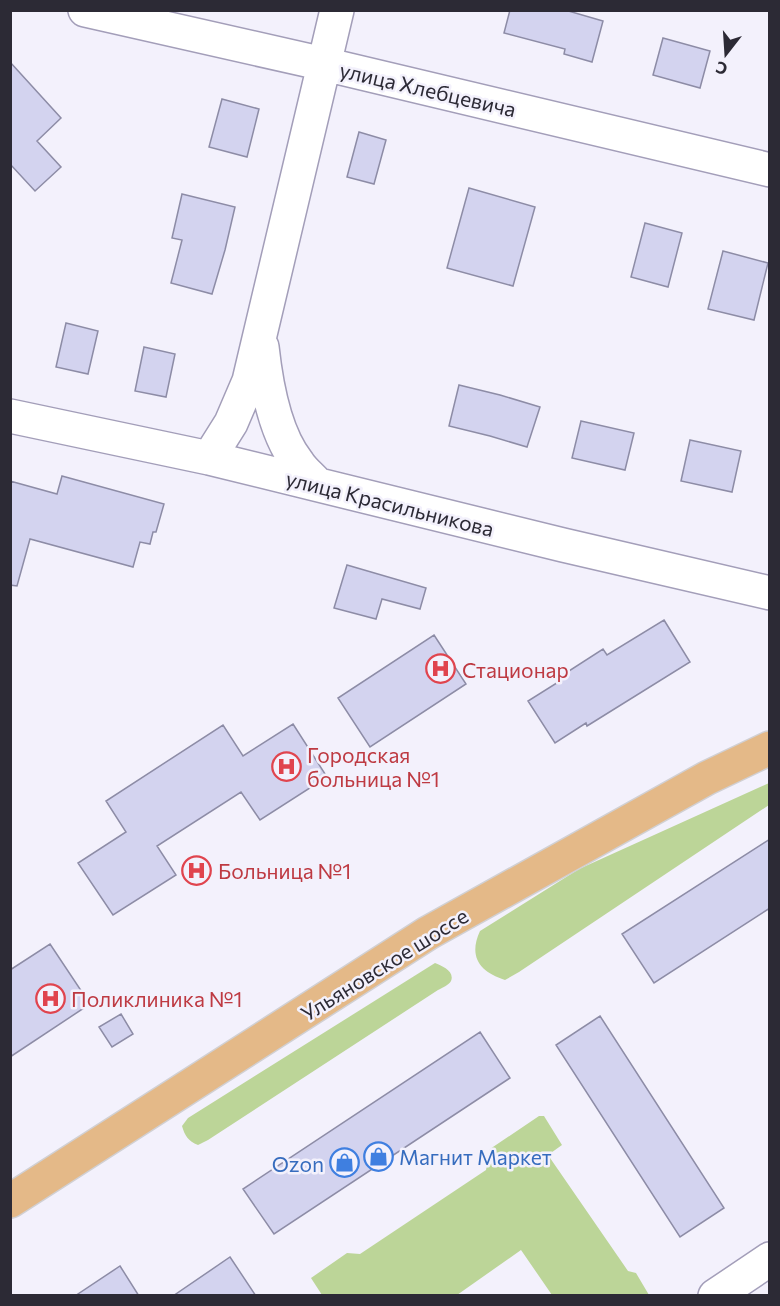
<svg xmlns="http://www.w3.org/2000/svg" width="780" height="1306" viewBox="0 0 780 1306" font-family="Commissioner,sans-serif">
	<rect width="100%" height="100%" fill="#f3f1fc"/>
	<!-- green -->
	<path fill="#bcd598" d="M769,783V805L519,972L505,980C480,972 468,957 480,931L579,869Z
		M435,963C442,966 455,971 451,981C449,985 442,988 438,990L208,1140L198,1145C188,1141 185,1136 182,1126L188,1118Z
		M539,1116H544L562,1145L548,1155L628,1271L636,1273L649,1295H552L521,1250L457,1295H322L311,1278L347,1253L360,1254L486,1170L490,1149Z"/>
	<!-- building -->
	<path fill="#d3d3ef" stroke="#8d8ca6" stroke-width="1.5" d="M510,10H565L603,21L592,62L564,54L565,49L504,33Z
		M663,38L710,51L700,88L653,75Z
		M10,62L61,118L37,141L61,167L35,191L10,164Z
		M222,99L259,109L247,157L209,147Z
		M359,132L386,140L374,184L347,177Z
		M469,188L535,207L513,286L447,268Z
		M182,194L235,207L225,250L212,294L171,283L182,240L172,238Z
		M645,223L682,233L668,287L631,277Z
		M723,251L768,263L754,320L708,309Z
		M66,323L98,331L88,374L56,367Z
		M144,347L175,354L166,397L135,391Z
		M459,385L500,395L540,407L527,447L490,436L449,426Z
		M581,421L634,433L625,470L572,458Z
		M690,440L741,451L732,492L681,481Z
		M62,476L164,504L156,532H153L150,544L140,542L133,567L30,539L17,586L10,585V481L57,494Z
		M347,565L426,588L420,609L382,599L376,619L334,608Z
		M664,620L690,662L587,726L586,723L555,743L528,701L560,681L558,678L603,649L607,655Z
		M434,635L466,684L370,747L338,698Z
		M293,724L327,777L260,820L241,792L157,846L176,875L113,915L78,863L126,832L106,801L223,725L243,756Z
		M770,839V908L654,983L622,934Z
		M50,944L90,1004L10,1057V970Z
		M121,1014L133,1034L112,1047L99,1027Z
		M600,1016L724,1208L680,1237L556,1045Z
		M480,1032L510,1078L274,1234L243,1189Z
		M230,1257L256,1296H173Z
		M120,1266L139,1296H75Z"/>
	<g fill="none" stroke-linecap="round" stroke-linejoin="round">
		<defs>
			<path id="minor" d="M85,10L324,64L770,170
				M262,347C266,384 275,434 298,463C303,471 311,477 317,484
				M10,416L209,458L563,545L770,593
				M209,458L231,423L249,381L337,10
				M715,1296L770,1259"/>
			<path id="major" d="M10,1201L428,933L707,778L770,748"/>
		</defs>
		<!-- minor casing -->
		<use href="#minor" stroke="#a39eb9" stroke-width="36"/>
		<!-- major casing -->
		<use href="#major" stroke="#d1d0d3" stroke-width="36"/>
		<!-- minor -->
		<use href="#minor" stroke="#fff" stroke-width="33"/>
		<!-- major -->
		<use href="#major" stroke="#e4b988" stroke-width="33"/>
	</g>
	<!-- icons -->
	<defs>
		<symbol id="hospital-ring" viewBox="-11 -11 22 22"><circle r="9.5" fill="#f3f1fc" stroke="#e0444e" stroke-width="1.5"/><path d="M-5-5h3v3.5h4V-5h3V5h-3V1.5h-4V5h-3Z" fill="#e0444e"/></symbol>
		<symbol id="shop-ring" viewBox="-11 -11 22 22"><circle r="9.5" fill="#f3f1fc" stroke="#3f7fe0" stroke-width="1.5"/><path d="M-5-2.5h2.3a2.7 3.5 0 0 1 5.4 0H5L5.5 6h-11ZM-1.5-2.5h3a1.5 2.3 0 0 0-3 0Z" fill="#3f7fe0"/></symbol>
	</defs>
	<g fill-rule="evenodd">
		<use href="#hospital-ring" x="424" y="652" width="33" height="33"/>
		<use href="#hospital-ring" x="270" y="750" width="33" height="33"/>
		<use href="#hospital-ring" x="180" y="854" width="33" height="33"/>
		<use href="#hospital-ring" x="34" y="982" width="33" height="33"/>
		<use href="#shop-ring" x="362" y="1140" width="33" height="33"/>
		<use href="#shop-ring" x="328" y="1146" width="33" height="33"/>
	</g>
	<g text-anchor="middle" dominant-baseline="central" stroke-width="5" stroke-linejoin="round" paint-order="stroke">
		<!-- street labels -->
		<g font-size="21" fill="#2c2a35" stroke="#f3f1fc">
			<text transform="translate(428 89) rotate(13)">улица Хлебцевича</text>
			<text transform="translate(390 503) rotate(14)">улица Красильникова</text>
			<text transform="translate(384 964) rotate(-32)">Ульяновское шоссе</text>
		</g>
		<!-- health labels -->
		<g font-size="21" fill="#be3a42" stroke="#f3f1fc" text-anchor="start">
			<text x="462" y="669">Стационар</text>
			<text x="307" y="754">Городская<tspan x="307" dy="24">больница №1</tspan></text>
			<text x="218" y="870">Больница №1</text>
			<text x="71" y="998">Поликлиника №1</text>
		</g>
		<!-- shop labels -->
		<g font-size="21" fill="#366cbe" stroke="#f3f1fc" text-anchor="start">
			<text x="399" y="1156">Магнит Маркет</text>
			<text x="324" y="1163" text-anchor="end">Ozon</text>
		</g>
	</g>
	<!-- border -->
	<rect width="780" height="1306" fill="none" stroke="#2c2a35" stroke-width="24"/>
	<!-- north arrow -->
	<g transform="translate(726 54) rotate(197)" stroke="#f3f1fc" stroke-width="4.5" paint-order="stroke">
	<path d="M0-4.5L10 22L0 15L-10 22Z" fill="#2c2a35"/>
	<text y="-9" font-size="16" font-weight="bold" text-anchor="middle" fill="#2c2a35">С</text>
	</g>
</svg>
